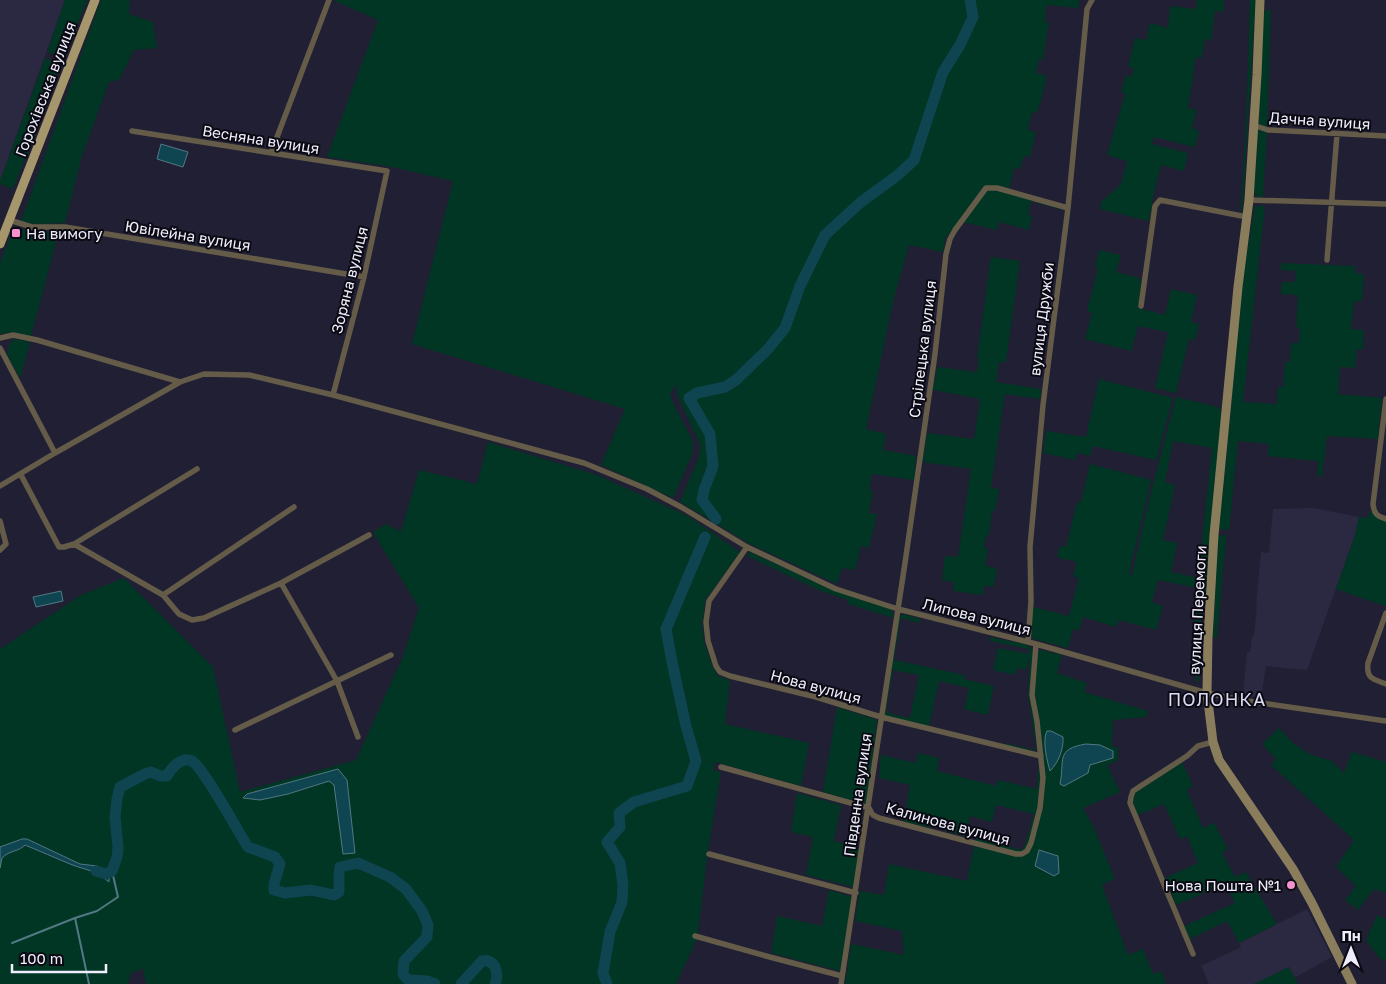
<svg xmlns="http://www.w3.org/2000/svg" width="1386" height="984" viewBox="0 0 1386 984" font-family="'Golos Text',sans-serif">
	<rect width="100%" height="100%" fill="#211f33"/>
	<!-- built -->
	<path fill="#2b2842" d="M0,0H65L0,181Z
		M1313,508L1359,517L1355,535L1307,670L1266,666L1261,698L1243,695L1247,652H1250L1252,636H1254L1257,606L1256,605L1261,552L1269,553L1273,509Z
		M1307,909L1332,957L1294,978L1289,967L1254,984H1209L1201,966L1241,947L1239,943Z"/>
	<!-- green -->
	<path fill="#003623" fill-rule="evenodd" d="M65,0H87L64,58L47,52Z
		M101,0H130L129,14L153,22L157,48L134,50L119,80L109,82L82,156L65,223L33,224L21,221Z
		M333,0H1079L1078,8L1046,5L1045,22L1049,23L1043,60L1039,59L1036,73L1047,76L1040,105H1039L1037,113L1032,112L1028,130L1036,132L1030,157L1024,156L1020,169L1014,168L1009,190L982,189L945,239L943,252L909,245L893,302L866,429L886,434L883,450L916,456L914,480L872,474L869,490L873,491L869,513L877,514L869,548L861,546L855,570L842,568L837,584L750,544L680,502L697,462L701,447L677,394V384L670,394L677,411L693,441V452L673,498L601,465L625,409L412,344L453,181L392,167L327,157L378,20Z
		M1197,0H1224L1223,12L1215,11L1211,40L1205,39L1202,58L1196,57L1188,108L1197,110L1192,128L1199,131L1195,147L1154,137L1152,144L1188,153L1184,171L1161,165L1153,197L1149,221L1100,209L1101,202L1121,184L1127,161L1107,155L1125,94L1121,92L1126,75L1132,76L1134,68L1128,67L1135,38L1146,40L1150,23L1168,28L1170,6L1196,9Z
		M1250,0H1256L1242,212L1240,213L1246,121Z
		M1266,10H1271L1267,128L1261,126L1258,121L1262,15Z
		M45,58L62,64L13,189L0,184V181Z
		M1256,130L1267,132L1263,197H1258L1253,191Z
		M991,189L1063,208V210L1031,201L1028,215L1032,216L1029,230L999,222L997,230L962,222L984,192Z
		M1255,206H1265L1243,402L1277,404L1278,387H1283L1285,362H1290L1291,343H1299L1300,328L1296,327L1298,295L1281,294L1282,282H1295L1296,271L1281,270V263L1355,266V273L1364,274L1362,301H1354L1351,329L1364,330L1363,350L1357,349L1355,368L1340,367L1338,394L1382,398L1378,439L1327,436L1322,476H1317L1318,461L1268,456L1269,444L1238,441L1229,530L1219,529L1231,409L1241,288Z
		M22,229L32,231H59L31,336L13,332L0,334V263L10,237L19,240Z
		M1099,250L1121,255L1116,272L1139,278L1141,283L1138,308L1165,315L1171,289L1197,295L1191,322L1199,324L1195,340L1189,339L1176,393L1155,388L1168,332L1138,326L1131,351L1085,339L1092,313L1087,311L1098,268L1095,267Z
		M991,257L1020,261L1006,362H999L996,382L1041,389L1040,399L1005,394L991,488L999,489L995,511H992L989,535H986L984,548L988,549L985,566L997,568L994,587L984,586L983,595L953,591L954,582L942,580L945,556L958,557L971,469L923,462L927,433L974,439L980,399L933,390L937,367L977,372L979,358H977Z
		M14,339L30,342L20,378L7,355L9,345Z
		M1099,379L1173,398L1156,460L1093,446L1090,456L1077,453L1075,460L1043,453L1046,431L1086,437Z
		M1176,397L1218,407L1221,411L1222,416L1206,601L1200,624V634H1199V638H1197L1198,642H1199V679L1196,685L1195,611L1197,588L1158,580L1152,602L1163,606L1156,630L1119,620L1116,627L1083,617L1079,631L1073,629L1068,648L1031,638L1033,607L1069,616L1079,578L1073,576L1077,562L1057,557L1060,546L1066,547L1077,502H1081L1090,464L1151,480L1129,574L1132,575L1147,508ZM1173,441L1212,448L1198,578L1171,572L1177,543L1163,540L1175,485L1165,482Z
		M488,442L597,475L688,516L740,552L706,599L702,622L704,642L713,667L718,676L730,680L725,724L809,743L801,786L715,762L713,770L721,772L708,850L698,933L696,941L676,984H146L142,967L138,971L131,972L128,984H0V868L1,858L7,853L21,849L25,845C41,852 57,860 73,865C90,871 94,869 109,882V871L106,872L91,865L80,864L27,839H22L0,847V649L81,595L124,578L213,667L240,792L356,760L402,659L419,608L373,532L386,524L401,532L419,470L477,484Z
		M1370,511H1372L1377,518L1386,521V603L1385,606L1336,589L1355,535L1359,517L1368,518Z
		M1218,535L1226,536L1217,638H1213Z
		M750,552L835,591L891,609L894,618L848,604V600L821,591L747,556Z
		M903,614L920,619V623L901,618L894,660L965,675L964,679L994,686L988,715L964,709L969,688L939,681L929,726L886,716L884,714L899,617ZM893,670L919,675L910,718L888,713L886,710Z
		M990,637L1024,644L1029,646L1033,652L1038,747L1035,750L1031,751L1005,745V743L1034,750L1036,747L1028,695L1030,657L1026,670L1017,668L1015,675L993,670L998,648L1030,654L1028,649L990,641Z
		M1041,650L1062,655L1057,673L1087,683L1084,692L1148,711L1146,717L1113,720L1112,746L1118,748V760L1107,765L1120,792L1083,808L1094,828L1115,879L1102,885L1128,955L1143,949L1153,974L1162,971L1166,984H845L851,944L904,955L902,931L855,921L860,891L884,895L889,864L967,881L974,846L1016,856L1029,852L1045,778L1034,694L1037,653Z
		M837,707L877,720L866,804L823,792Z
		M1279,728L1293,743L1309,754L1332,761L1344,773L1352,752L1386,762V893L1374,889L1358,910L1345,900L1356,886L1336,867L1354,840L1271,765L1276,759L1262,744Z
		M918,753L939,758L937,771L996,786L998,780L1037,789L1039,760C1040,766 1041,773 1041,779C1041,793 1035,838 1027,848C1024,852 1021,852 1016,852L975,841L976,838L1021,850L1024,848L1034,814L996,805L992,822L970,816L966,836L945,831L947,821L937,818L934,828L904,822L910,785L879,778L881,755L915,763Z
		M1182,762L1193,786L1187,790L1203,828L1214,823L1228,849L1222,853L1235,877L1246,872L1277,924L1239,943L1227,921L1190,939L1184,926L1235,903L1225,884L1176,905L1165,878L1198,863L1187,836L1180,839L1164,804L1138,815L1133,802L1135,793Z
		M797,793L841,805L834,841L860,848L854,887L806,875L813,837L791,832Z
		M829,890L852,897L840,971L771,953L777,916L822,926Z
		M1377,915L1386,919V961L1379,958L1366,940Z
		M1289,967L1298,984H1254Z"/>
	<!-- water -->
	<path fill="#0e4551" stroke="#527884" d="M161,144L188,152L183,167L157,159Z
		M61,591L63,601L36,607L33,597Z
		M1047,731H1051L1063,737C1064,749 1058,763 1050,771C1047,761 1042,740 1047,731Z
		M1086,744L1100,745L1113,751V758L1090,765L1088,773L1064,786L1060,784C1065,760 1055,749 1086,744Z
		M338,769L347,780L355,853L343,854L334,785L329,781L288,794L260,800L243,798L247,794Z
		M22,839H27L80,864L97,866L106,872L110,871L109,882C93,869 88,871 70,864C55,858 40,851 25,845C18,852 10,850 2,858L0,868V847Z
		M1039,850L1058,856L1059,873L1054,876L1035,866Z"/>
	<g fill="none" stroke-linecap="round" stroke-linejoin="round">
		<!-- stream -->
		<path stroke="#527884" stroke-width="2" d="M12,943L75,918
			M89,984L75,918L97,911L118,897L112,871"/>
		<!-- river -->
		<path stroke="#0e4551" stroke-width="11" d="M716,519L702,500L704,490L713,466L710,434L689,398L697,393L725,387L736,380L768,349L785,328L800,286L825,235L861,202L898,175L914,160L943,72L960,45L973,17L970,0
			M96,871L106,874L112,871L117,857L118,847L115,817L117,799L120,787L145,774L151,772L160,776H167C171,768 182,756 192,761C204,768 238,832 248,847L275,857L280,864L274,884V890L285,893L311,890L334,895L339,892V874L340,867L358,863L390,877L406,889L422,911L428,925L427,937L404,961L403,974L408,980L427,981L435,984
			M461,984L482,961C496,958 499,974 495,984
			M607,984L603,973L610,932L622,902L623,885L620,863L607,842L620,827L619,813L634,802L687,786L696,761L686,726L672,662L666,629L705,537"/>
		<!-- minor -->
		<path stroke="#645c48" stroke-width="5.5" d="M1253,125L1268,130L1386,136
			M132,131L387,171L364,277L333,395
			M271,153L329,0
			M1249,200L1386,204
			M9,220L32,227H65L364,277
			M1327,260L1337,134
			M1141,306L1155,206L1160,200L1247,217
			M0,338L13,335L37,340L180,382
			M0,348L55,453
			M1386,399L1373,504C1374,514 1377,516 1386,519
			M21,475L59,547H64L74,544L163,595L179,614L192,620L204,618L281,583L369,535
			M0,486L55,453L180,382L204,374L249,375L333,395L584,463L647,489L681,507L747,547L836,589L898,609L1036,644L1207,693L1241,700L1386,721
			M0,521L6,544L0,550
			M74,544L197,469
			M747,547L709,601L706,622L708,641L716,666L720,672L730,676L816,697L881,717L1041,756
			M281,583L337,681L358,737
			M163,595L294,507
			M1386,613L1368,663C1366,679 1373,679 1386,684
			M1028,642L1031,602L1030,547L1043,405L1068,208L1087,9L1092,0
			M235,730L391,655
			M721,767L869,808L873,815L879,818L1016,854H1022L1027,851L1031,843L1040,808L1043,778L1037,721L1032,695L1036,644
			M709,854L856,893
			M695,936L766,956L842,976
			M1193,954L1130,803L1131,797L1133,791L1187,756L1198,746L1213,742
			M841,984L905,563L935,354L946,254L950,239L955,230L986,188H997L1068,208"/>
		<!-- secondary -->
		<path stroke="#897d5c" stroke-width="9" d="M1260,0L1257,75L1249,200L1238,287L1214,535L1208,638L1207,693L1213,742L1219,760L1293,869L1312,903L1352,984"/>
		<!-- primary -->
		<path stroke="#a6966c" stroke-width="9" d="M0,244L95,0"/>
	</g>
	<!-- markers -->
	<g fill="#f790ce" stroke="#0b0a13" stroke-width="2">
		<rect x="11" y="228" width="10" height="10" rx="2.5"/>
		<circle cx="1291" cy="885" r="5"/>
	</g>
	<g text-anchor="middle" dominant-baseline="central" stroke-width="4" stroke-linejoin="round" paint-order="stroke">
		<!-- street labels -->
		<g font-size="15" fill="#efeefc" stroke="#0b0a13">
			<text transform="translate(45 89) rotate(-69)">Горохівська вулиця</text>
			<text transform="translate(1320 120) rotate(4)">Дачна вулиця</text>
			<text transform="translate(261 139) rotate(9)">Весняна вулиця</text>
			<text transform="translate(188 235) rotate(9)">Ювілейна вулиця</text>
			<text transform="translate(349 280) rotate(-76)">Зоряна вулиця</text>
			<text transform="translate(1041 319) rotate(-83)">вулиця Дружби</text>
			<text transform="translate(922 349) rotate(-83)">Стрілецька вулиця</text>
			<text transform="translate(1197 610) rotate(-87)">вулиця Перемоги</text>
			<text transform="translate(977 616) rotate(14)">Липова вулиця</text>
			<text transform="translate(816 686) rotate(15)">Нова вулиця</text>
			<text transform="translate(857 795) rotate(-82)">Південна вулиця</text>
			<text transform="translate(948 823) rotate(15)">Калинова вулиця</text>
		</g>
		<!-- poi labels -->
		<g font-size="15" fill="#efeefc" stroke="#0b0a13" text-anchor="start">
			<text x="26" y="233">На вимогу</text>
			<text x="1281" y="885" text-anchor="end">Нова Пошта №1</text>
		</g>
		<!-- quarter labels -->
		<g font-size="18" letter-spacing="1" fill="#dcdbf6" stroke="#0b0a13">
			<text x="1217" y="699">ПОЛОНКА</text>
		</g>
	</g>
	<!-- north arrow -->
	<g transform="translate(1351 949)" stroke="#0b0a13" stroke-width="4" paint-order="stroke">
	<path d="M0-4L9 19L0 12L-9 19Z" fill="#efeefc"/>
	<text y="-8" font-size="14" font-weight="bold" text-anchor="middle" fill="#efeefc">Пн</text>
	</g>
	<!-- scale -->
	<path d="M12 964v8h94v-8" fill="none" stroke="#efeefc" stroke-width="2.5"/>
	<text x="20" y="964" font-size="15" fill="#efeefc" stroke="#0b0a13" stroke-width="4" paint-order="stroke">100 m</text>
</svg>
